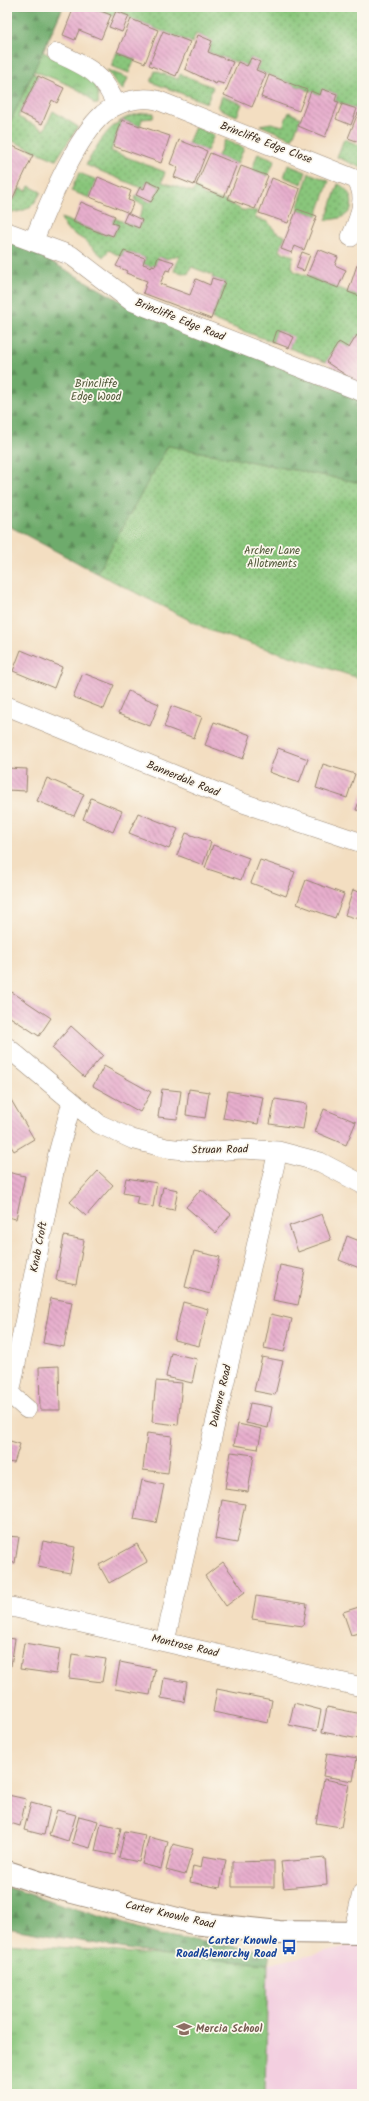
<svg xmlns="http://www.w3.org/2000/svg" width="369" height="2101" viewBox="0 0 369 2101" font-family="Kalam,sans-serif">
	<defs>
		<pattern id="grass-tufts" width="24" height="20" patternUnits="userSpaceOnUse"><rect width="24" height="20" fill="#89c67c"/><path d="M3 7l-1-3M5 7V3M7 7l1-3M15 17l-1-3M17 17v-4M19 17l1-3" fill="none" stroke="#71a165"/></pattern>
		<pattern id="forest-firs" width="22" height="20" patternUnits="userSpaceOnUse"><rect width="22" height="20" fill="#6eab6c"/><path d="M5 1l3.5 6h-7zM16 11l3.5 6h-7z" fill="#5c8b58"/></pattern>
		<pattern id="garden-dots" width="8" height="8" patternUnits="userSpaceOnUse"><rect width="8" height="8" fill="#89c67c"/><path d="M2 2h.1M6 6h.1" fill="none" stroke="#71a165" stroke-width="1.8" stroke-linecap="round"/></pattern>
		<pattern id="building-back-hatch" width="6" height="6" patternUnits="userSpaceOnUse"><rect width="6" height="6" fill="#e7aecd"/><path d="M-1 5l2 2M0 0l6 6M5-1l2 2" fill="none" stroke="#bc8ea6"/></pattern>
	</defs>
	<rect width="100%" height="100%" fill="#fbf7ec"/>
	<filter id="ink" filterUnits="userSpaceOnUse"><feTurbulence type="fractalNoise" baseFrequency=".025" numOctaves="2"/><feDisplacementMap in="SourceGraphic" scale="8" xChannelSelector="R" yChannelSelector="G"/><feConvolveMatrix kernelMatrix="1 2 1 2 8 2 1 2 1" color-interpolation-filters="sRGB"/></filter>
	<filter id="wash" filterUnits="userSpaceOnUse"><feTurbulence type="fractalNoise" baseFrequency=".012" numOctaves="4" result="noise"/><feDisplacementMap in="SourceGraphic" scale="16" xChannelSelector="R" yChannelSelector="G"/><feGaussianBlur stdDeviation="0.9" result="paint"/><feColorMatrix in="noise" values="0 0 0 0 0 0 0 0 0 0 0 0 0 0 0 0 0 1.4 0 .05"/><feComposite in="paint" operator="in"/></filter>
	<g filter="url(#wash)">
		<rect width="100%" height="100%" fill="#f3dec1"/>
		<!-- built -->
		<path fill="#f3cfe0" d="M7,1943L268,1964L362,1943V2094H7Z"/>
		<!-- grass -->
		<path fill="url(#grass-tufts)" stroke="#62784d" d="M7,7H63L43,52C65,62 102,72 98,104H94C85,88 51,78 34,71L7,129Z
			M107,70L128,78L123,90L118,86Z
			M7,1943L268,1964L265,2094H7Z"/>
		<!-- forest -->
		<path fill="url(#forest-firs)" stroke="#546a45" d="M7,7H63L7,129Z
			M7,242L34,252L133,308L362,399V483L168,446L97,573L7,525Z
			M7,1887L159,1935L270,1952L268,1964L166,1956L7,1928Z"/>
		<!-- garden -->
		<path fill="url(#garden-dots)" stroke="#62784d" d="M90,7H362V115L356,113V109L335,101L337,94L322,89L320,95L256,70L260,62L251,58L247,66L208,52L212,41L196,34L192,43L131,19L129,16L116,11L113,16Z
			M117,52L135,59L129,73L111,66Z
			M155,71L178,79L180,74L213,87L207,103L151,82Z
			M33,73L38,76L18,117L44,130L53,111L78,127L56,160L10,140L7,146V129Z
			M222,96L242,104L237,116L218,108Z
			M289,112L301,118L292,139L260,125L271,123L283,126Z
			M144,113H154L153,118L142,119L140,126L122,120L111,151L165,172L162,182L193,192L195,188L199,189L203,195L226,201L242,210L257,211L255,218L268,222L276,232L285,236L279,251L294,256L291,263L294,271L362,297V339L357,335L349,348L339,342L326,362L289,348L293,337L277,330L273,342L211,319L225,282L212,278L213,275L191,267L188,274L174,271L180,255L166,259L158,257L155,266L153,265L152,267L143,264L145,258L124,251L121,257L109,250L103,257L84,240L66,229L61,218L106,235L107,234L113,236L118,225L112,223L114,218L139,228L142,220L139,218L144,205L135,201L136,195L151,202L160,187L147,181L144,189L86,165C101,139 112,117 144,113Z
			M195,127L214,135L207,151L188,143Z
			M344,139L362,146V168L337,157Z
			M225,140L244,148L237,164L218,156Z
			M258,153L275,160L268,176L252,170Z
			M288,165L306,172L302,184L284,177Z
			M79,173L97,180L90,198L71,191Z
			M309,173L329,181L317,216L297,209Z
			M338,184C351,189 358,209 344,216C339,219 333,219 328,220H326Z
			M29,186L41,192C33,208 25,212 7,213V197L14,200L20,188L27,191Z
			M168,446L362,483V679L211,631L97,573Z"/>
		<g id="blocks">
			<!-- building -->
			<path fill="url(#building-back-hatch)" d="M74,7H90L111,15L101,39L79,30L75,40L63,35Z
				M116,11L129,16L122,32L109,27Z
				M131,19L158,30L145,63L117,52Z
				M163,31L190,42L176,76L149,65Z
				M198,35L212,41L208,52L233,62L224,84L217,82L216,84L185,69Z
				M251,58L260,62L256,70L266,74L252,107L224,95L238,62L247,66Z
				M269,75L307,90L299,111L261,97Z
				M38,76L64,88L57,103L52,100L42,124L20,113Z
				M322,89L337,94L335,101L339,102L325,137L298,126L311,91L320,95Z
				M342,104L357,109L351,125L336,119Z
				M358,113L362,115V143L348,138Z
				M122,120L170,136L161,163L113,146Z
				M179,140L207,151L194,185L174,177L178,167L170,164Z
				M8,144L33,155L12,200L7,197Z
				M210,153L237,164L224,197L196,185Z
				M241,166L268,176L255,209L228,199Z
				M98,177L131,191L128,200L134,202L129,213L90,197Z
				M272,178L300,189L288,223L259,213Z
				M147,181L160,187L151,202L136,195L140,187L144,189Z
				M81,202L115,216L112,223L118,225L113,236L107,234L106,235L73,222Z
				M297,209L317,216L304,250L295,246L292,253L281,249Z
				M127,213L142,220L139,228L123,222Z
				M318,249L338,257L335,265L346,270L338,288L307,275Z
				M124,251L145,258L143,264L152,267V265L155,266L158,257L174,262L170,271L166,270L160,284L190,295L196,279L210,285L212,278L225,282L211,319L143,293L147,281L126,273L127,271L116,266Z
				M302,252L310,255L304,271L296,268Z
				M357,265L362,267V297L348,292Z
				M277,330L294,337L289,348L273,342Z
				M357,335L362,339L361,385L326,362L339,342L349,348Z
				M21,650L62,667L54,688L13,671Z
				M83,673L114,685L104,709L73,697Z
				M128,691L159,704L150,726L118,714Z
				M171,706L202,717L194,738L164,727Z
				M214,722L251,735L243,759L205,745Z
				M278,748L308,759L299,783L269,772Z
				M323,764L355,774L347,798L316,788Z
				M7,768L27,769L26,791L7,790Z
				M47,778L84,794L74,816L37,801Z
				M362,793V811L356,810Z
				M91,798L122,811L113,832L83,819Z
				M138,813L178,829L169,849L129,833Z
				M186,833L211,842L203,865L177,855Z
				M213,845L249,858L241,880L205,868Z
				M260,860L295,872L286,896L251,883Z
				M306,880L344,894L335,918L297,904Z
				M353,890L362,893V920L345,915Z
				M12,992L51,1018L39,1036L7,1015V1000Z
				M71,1026L103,1055L84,1077L52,1048Z
				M104,1066L151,1092L140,1112L93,1086Z
				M162,1089L181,1091L177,1119L158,1117Z
				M189,1089L209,1092L205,1118L186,1115Z
				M228,1091L263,1097L258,1124L223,1118Z
				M7,1093L34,1139L14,1151L7,1140Z
				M275,1099L307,1104L303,1129L270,1124Z
				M324,1109L356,1122L346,1145L315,1132Z
				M362,1141V1150L358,1148Z
				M98,1171L113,1185L86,1216L70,1202Z
				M7,1172L25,1176L16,1219L7,1217Z
				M126,1178L157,1183L153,1207L136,1204L138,1196L123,1193Z
				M163,1187L178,1190L174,1210L159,1207Z
				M201,1189L231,1214L216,1233L186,1207Z
				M322,1214L331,1240L298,1252L289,1226Z
				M64,1236L84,1240L76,1284L56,1280Z
				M347,1236L362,1242V1269L339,1260Z
				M194,1251L220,1257L210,1294L185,1287Z
				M280,1265L305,1270L298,1305L273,1300Z
				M51,1298L72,1302L64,1347L43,1343Z
				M183,1302L208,1309L199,1346L174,1340Z
				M271,1314L292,1319L284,1352L264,1348Z
				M171,1353L197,1359L192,1383L166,1377Z
				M262,1357L283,1361L275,1395L254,1391Z
				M59,1366L60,1410H40L39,1367Z
				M156,1381L182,1383L178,1425L152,1422Z
				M250,1403L272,1407L268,1428L246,1423Z
				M238,1424L262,1429L258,1449L234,1445Z
				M147,1433L172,1436L168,1473L143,1470Z
				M7,1440L20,1444L14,1463L7,1462Z
				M231,1452L254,1455L248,1492L225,1489Z
				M142,1480L164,1485L156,1523L134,1519Z
				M222,1500L245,1504L237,1543L215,1539Z
				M7,1536L19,1537L15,1563L7,1562Z
				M43,1541L75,1547L70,1573L38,1567Z
				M137,1544L147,1562L109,1583L99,1565Z
				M223,1562L245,1592L226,1606L205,1576Z
				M256,1596L307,1604L303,1626L252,1619Z
				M362,1606V1632L351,1635L343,1612Z
				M7,1638L15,1639L11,1666L7,1665Z
				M24,1643L60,1649L56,1674L20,1669Z
				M72,1654L106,1659L102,1682L69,1678Z
				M120,1662L155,1669L150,1695L115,1689Z
				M164,1678L187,1682L184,1702L161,1698Z
				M217,1689L272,1700L268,1723L213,1712Z
				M294,1703L321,1710L317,1731L289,1725Z
				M327,1707L362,1714L359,1739L322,1732Z
				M327,1753L357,1758L353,1781L323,1776Z
				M324,1779L349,1784L341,1827L316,1823Z
				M8,1795L26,1799L20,1826L7,1822Z
				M31,1803L50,1808L44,1835L24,1830Z
				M57,1810L76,1815L68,1841L49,1835Z
				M79,1816L98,1821L90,1848L72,1843Z
				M101,1823L121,1828L115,1855L95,1851Z
				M125,1831L145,1835L139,1862L119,1858Z
				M149,1837L168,1842L161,1869L142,1864Z
				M173,1844L193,1849L185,1875L166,1870Z
				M203,1856L226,1860L220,1888L190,1882L193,1866L201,1868Z
				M325,1858L327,1884L284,1888L281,1862Z
				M274,1861V1887H232V1862Z"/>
		</g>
	</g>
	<g filter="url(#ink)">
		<use href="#blocks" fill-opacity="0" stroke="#978470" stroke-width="1"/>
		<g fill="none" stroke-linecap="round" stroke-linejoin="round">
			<defs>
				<path id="minor" d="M57,53C86,66 105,74 116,106
					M7,232L72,256L131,301L362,392
					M33,242C48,206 74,140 103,114C118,102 138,96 157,100L355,179C369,194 359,220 351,237
					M7,706L243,803L362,843
					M7,1047L99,1124L132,1139L166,1148L202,1152L241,1149L278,1151L320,1162L362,1184
					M10,1394L27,1409
					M7,1395L10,1394L57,1157L72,1102
					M7,1606L362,1687
					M165,1641L278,1151
					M353,1933L362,1893"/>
				<path id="tertiary" d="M7,1872L53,1887L193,1923L279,1932L362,1933"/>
			</defs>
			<!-- minor casing -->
			<use href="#minor" stroke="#978470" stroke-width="20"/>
			<!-- tertiary casing -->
			<use href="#tertiary" stroke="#978470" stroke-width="24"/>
			<!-- minor -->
			<use href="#minor" stroke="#fff" stroke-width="19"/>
			<!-- tertiary -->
			<use href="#tertiary" stroke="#fff" stroke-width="22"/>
		</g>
	</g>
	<!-- icons -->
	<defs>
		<symbol id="bus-bare" viewBox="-9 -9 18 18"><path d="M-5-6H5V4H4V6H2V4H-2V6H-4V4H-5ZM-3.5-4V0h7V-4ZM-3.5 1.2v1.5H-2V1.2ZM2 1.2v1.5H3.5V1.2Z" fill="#1a4fb4" stroke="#fbf7ec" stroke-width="2.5" paint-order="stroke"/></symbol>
		<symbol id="school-bare" viewBox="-9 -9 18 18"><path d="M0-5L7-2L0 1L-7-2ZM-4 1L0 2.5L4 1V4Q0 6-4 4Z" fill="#8d6e63" stroke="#fbf7ec" stroke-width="2.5" paint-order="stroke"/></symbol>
	</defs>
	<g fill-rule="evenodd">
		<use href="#bus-bare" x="278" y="1936" width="22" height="22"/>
		<use href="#school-bare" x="173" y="2018" width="22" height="22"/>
	</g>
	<g text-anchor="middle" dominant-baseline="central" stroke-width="3.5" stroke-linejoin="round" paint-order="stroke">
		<!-- street labels -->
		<g font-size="11" fill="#3b2a1e" stroke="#fbf7ec">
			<text transform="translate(266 143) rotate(21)">Brincliffe Edge Close</text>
			<text transform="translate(180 320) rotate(22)">Brincliffe Edge Road</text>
			<text transform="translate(183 779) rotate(22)">Bannerdale Road</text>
			<text transform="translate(220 1150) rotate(-1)">Struan Road</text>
			<text transform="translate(39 1247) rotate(-79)">Knab Croft</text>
			<text transform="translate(221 1396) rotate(-77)">Dalmore Road</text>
			<text transform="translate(185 1646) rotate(13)">Montrose Road</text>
			<text transform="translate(170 1915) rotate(13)">Carter Knowle Road</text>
		</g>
		<!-- park labels -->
		<g font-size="11" fill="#52593a" stroke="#fbf7ec">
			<text x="96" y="384">Brincliffe<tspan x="96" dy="13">Edge Wood</tspan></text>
			<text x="272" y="551">Archer Lane<tspan x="272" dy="13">Allotments</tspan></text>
		</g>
		<!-- transit labels -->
		<g font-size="11" font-weight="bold" fill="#164399" stroke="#fbf7ec" text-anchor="end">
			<text x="277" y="1941">Carter Knowle<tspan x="277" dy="13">Road/Glenorchy Road</tspan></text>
		</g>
		<!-- education labels -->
		<g font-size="11" font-weight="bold" fill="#785e54" stroke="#fbf7ec" text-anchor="start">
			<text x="196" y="2029">Mercia School</text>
		</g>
	</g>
	<!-- margin -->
	<rect width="369" height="2101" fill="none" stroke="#fbf7ec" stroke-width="24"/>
</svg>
